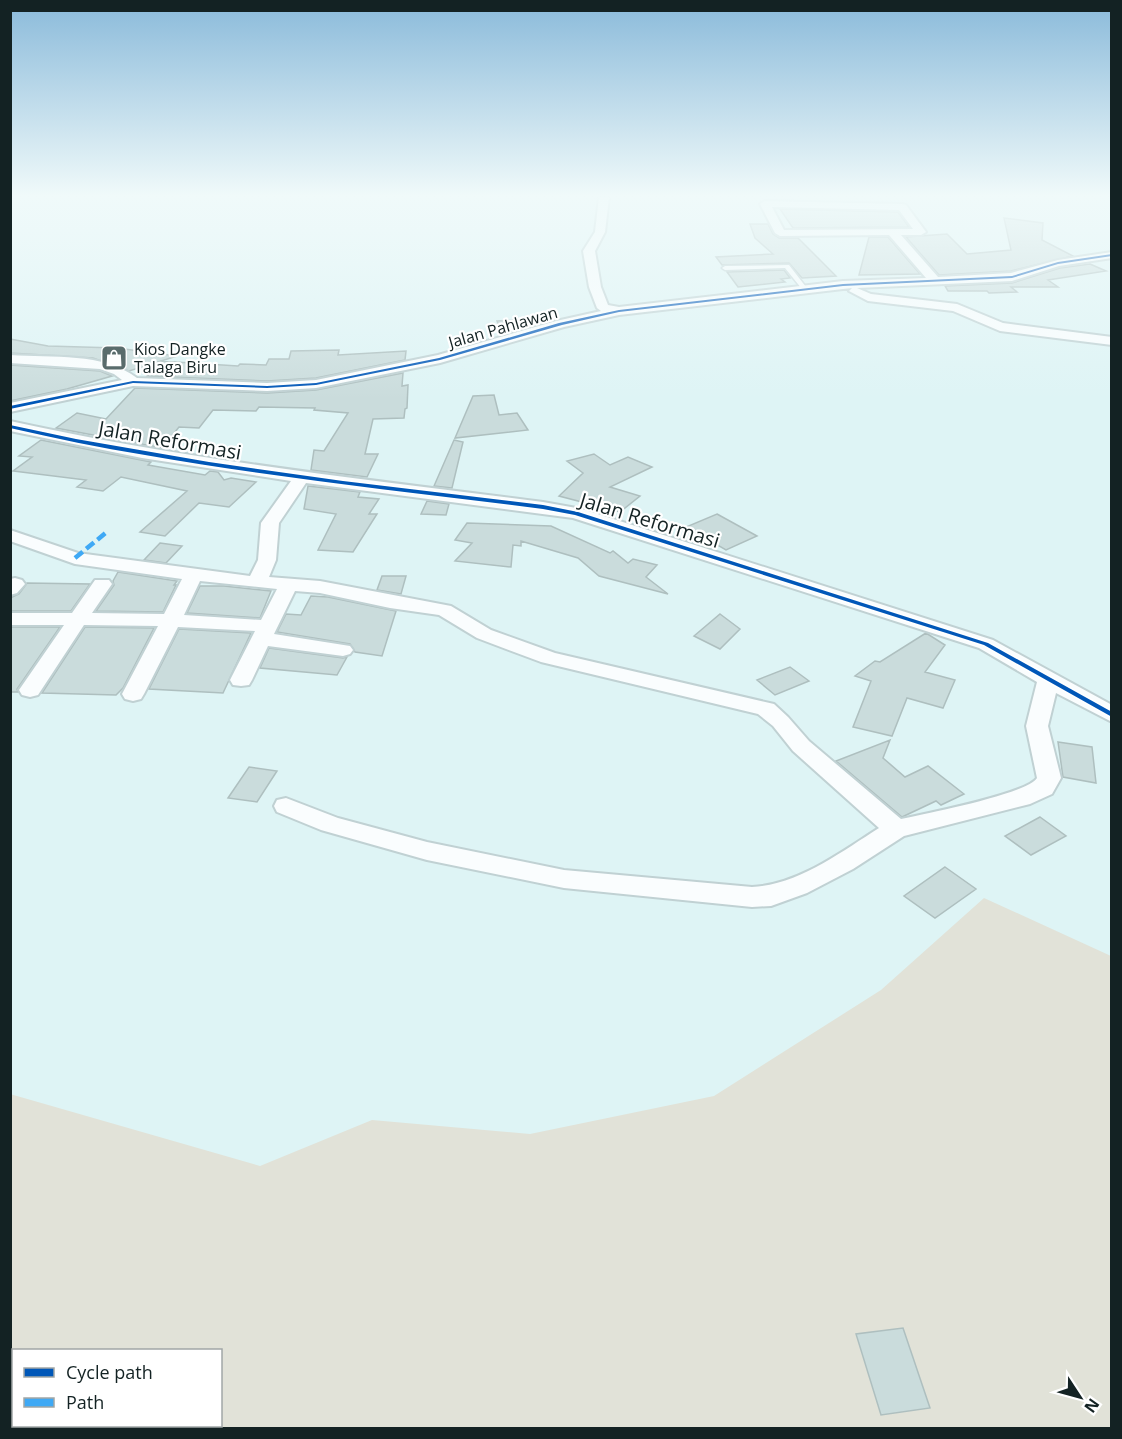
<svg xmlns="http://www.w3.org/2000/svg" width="1122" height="1439" viewBox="0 0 1122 1439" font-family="'Open Sans',sans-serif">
	<rect width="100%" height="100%" fill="#def4f5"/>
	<!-- green -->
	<path fill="#e1e2d8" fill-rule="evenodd" d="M984,898L1111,956V1428H11L10,1094L260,1166L372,1120L530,1134L714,1096L881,990ZM14,1350H220V1426H14Z"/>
	<!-- building -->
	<path fill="#cadcdc" stroke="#aebfbf" stroke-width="1.5" d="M780,209L898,212L909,227L793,228Z
		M1004,218L1043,223L1042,240L1073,256L1011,271L939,275L906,237L947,234L967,254L1011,250Z
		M750,224H768L773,234L779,238H798L836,276L802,278L789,263L722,265L716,257L773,254L755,238Z
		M869,237H888L920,274L859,275Z
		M1090,264L1106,271L1048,280L1058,287H1011L1017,292L989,293L987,291H948L945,286L1012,283L1060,268Z
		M784,270L790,278L781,279L785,282L738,287L727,272Z
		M516,320L522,328L502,334L497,321Z
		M10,339L48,346L117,348L177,356L129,371L93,358L10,353Z
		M339,350L338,355L406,351L405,360L316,378L267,381L147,376L161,361L238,366L240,364L266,365L269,359H289L291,351Z
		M10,365L100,371L112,376L67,389L10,401Z
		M403,373L402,386L408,385L407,408L405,409L404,418L373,419L365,454H378L367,477L311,470L314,450L324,451L348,413L314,410L315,408L259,407L256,411L213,410L199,428L179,427L162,448L56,428L77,413L106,419L135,388L267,393L316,390Z
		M494,395L499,415L517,413L528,430L455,438L473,396Z
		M41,440L151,462L148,465L205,475L210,471L218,472L224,480L231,478L256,482L229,507L199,503L165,536L140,532L187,491L121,477L103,491L77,487L86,480L13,471L32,457L19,456Z
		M454,440L463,442L452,488L434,486Z
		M594,454L610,465L628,457L652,467L610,487L640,496L620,512L559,496L583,473L567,461Z
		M308,486L360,492L358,497L379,499L369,514H377L353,552L318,550L336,514L304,509Z
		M427,501L449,504L446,515L421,514Z
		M717,514L757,536L726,550L686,527Z
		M467,523L551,526L610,553L613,551L628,563L633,559L657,565L646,577L668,594L599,576L578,558L521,541V546L513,545L511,567L455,561L472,543L455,540Z
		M160,543L182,546L166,563L144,560Z
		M118,572L177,581L174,585H176L163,612L96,611L114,585L113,581Z
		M382,576H406L401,594L377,590Z
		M27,583L90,584L71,611H10V598L19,594Z
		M200,586H224L271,591L260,618L187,613Z
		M311,596L328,597L396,611L382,656L355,652L350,644L277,632L286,614L301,615Z
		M720,614L740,629L720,649L694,636Z
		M10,627H60L17,689L18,692H10Z
		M85,627L154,628L123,688L116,695L42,693Z
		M179,629L251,633L223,693L149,689Z
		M926,633L945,645L925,672L955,680L943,708L907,698L892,736L853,727L871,681L855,676L875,661L880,662Z
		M269,648L343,658L347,657L337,675L260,668Z
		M790,667L809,681L775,695L757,680Z
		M890,740L883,758L905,777L928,766L964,794L941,805L936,801L902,817L836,761Z
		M1058,742L1092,747L1096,783L1063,777Z
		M249,767L277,771L257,802L228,798Z
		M1040,817L1066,836L1031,855L1005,836Z
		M945,867L976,889L935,918L904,896Z
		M903,1328L930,1408L881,1415L856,1334Z"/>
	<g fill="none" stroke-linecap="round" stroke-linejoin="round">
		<defs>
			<path id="lane" d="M789,265L806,287V289H802L785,268L725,270L722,268L725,266Z"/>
			<path id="street" d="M599,197H609L605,232L595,251L601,287L608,305L619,307L843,281L926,278L889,235L780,236L775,233L760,204L765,201L902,204L906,205L926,232L921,235H901L938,277L1011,273L1058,260L1112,252V258L1059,266L1012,281L857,288L871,294L957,304L1003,323L1112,337V345L1000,331L953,311L868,301L849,291L852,288L843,289L619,315L564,327L440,363L316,388L267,391L133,386L10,412V403L122,380L114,374L100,369L10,363V355C52,358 103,352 137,378L267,383L316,380L438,355L556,321L601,311L597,308L589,287L583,251L595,232ZM772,207L899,210L913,229L784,230Z
				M10,421C187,460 364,479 543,502L582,509L993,640L1112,705V722L1056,693L1048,726L1061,778L1052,794L1030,804L904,836L853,869L807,893L771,906L752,907L564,888L427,860L321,830L277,812L274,806L277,800L286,798L338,818L427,842L564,870L752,887C798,885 841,852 879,828L793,751L773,726L758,714L541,662L477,638L439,615L390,608L320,593L295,591L274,634L350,646L353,650L350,654L343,656L268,646L252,680L249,685L241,686L233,685L230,680L255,631L178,627L144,694L141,699L133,701L125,699L122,694L158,626L84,625L38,695L30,697L22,695L19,690L64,625H10V613H72L95,580H109L112,584L92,613L164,614L182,579L75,564L10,541V530L78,553L250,576L258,560L261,523L291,481L142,458L10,431ZM306,483L573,518L979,648L1037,682L1026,726L1037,778C1027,794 924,814 901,819L809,741L788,717L774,704L555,653L491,630L451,606L320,581L269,577L276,560L279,523ZM200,581L277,589L261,620L184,615Z
				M15,578L22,580L25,584L17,593L10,595V579Z"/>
		</defs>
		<!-- lane casing -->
		<use href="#lane" stroke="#c0d1d3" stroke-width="3"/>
		<!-- street casing -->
		<use href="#street" stroke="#c0d1d3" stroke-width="4"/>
		<!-- lane -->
		<use href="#lane" fill="#fafdfe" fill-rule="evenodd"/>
		<!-- street -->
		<use href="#street" fill="#fafdfe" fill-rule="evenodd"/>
		<!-- quiet -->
		<path stroke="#3fa9f5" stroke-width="4.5" stroke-dasharray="10 4.5" stroke-linecap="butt" d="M75,558L108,531"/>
		<defs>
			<path id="cycleway" d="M1112,254V256L1058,264L1012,278L843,286L619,312L562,325L440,360L316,385L267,388L133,383L10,409V406L133,381L267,386L316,383L439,358L559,323L619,310L843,284L1012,276L1058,262Z
				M10,425L76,439L209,462L343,481L543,505L578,512L988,643L1112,712V717L984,645L575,515L543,509C410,492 277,478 145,455C100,448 55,438 10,428Z"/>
		</defs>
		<!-- cycleway casing -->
		<use href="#cycleway" stroke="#fff" stroke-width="3"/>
		<!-- cycleway -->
		<use href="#cycleway" fill="#0057b8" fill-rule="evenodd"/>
	</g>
	<!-- sky -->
	<linearGradient id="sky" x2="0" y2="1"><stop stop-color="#8abada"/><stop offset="0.49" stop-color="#f0fafa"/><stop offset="1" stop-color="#f0fafa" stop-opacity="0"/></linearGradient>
	<rect width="1122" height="399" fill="url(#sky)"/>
	<!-- icons -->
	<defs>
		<symbol id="shop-square" viewBox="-11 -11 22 22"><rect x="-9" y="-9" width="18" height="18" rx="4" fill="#5a6c6c" stroke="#fff"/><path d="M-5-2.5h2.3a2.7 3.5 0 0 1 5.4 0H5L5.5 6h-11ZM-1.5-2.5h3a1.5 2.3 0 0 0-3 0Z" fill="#fff"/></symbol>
	</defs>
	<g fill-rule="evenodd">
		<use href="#shop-square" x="99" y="343" width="30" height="30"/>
	</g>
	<g text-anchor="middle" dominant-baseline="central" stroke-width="4.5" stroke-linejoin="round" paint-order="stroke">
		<!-- far-street labels -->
		<g font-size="16" fill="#132223" stroke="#fff">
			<text transform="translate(503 327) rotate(-16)">Jalan Pahlawan</text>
		</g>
		<!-- far-poi labels -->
		<g font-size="16" fill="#132223" stroke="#fff" text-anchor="start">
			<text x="134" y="349">Kios Dangke<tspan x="134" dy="18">Talaga Biru</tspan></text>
		</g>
		<!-- street labels -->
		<g font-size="20" fill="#132223" stroke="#fff">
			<text transform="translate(170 440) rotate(10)">Jalan Reformasi</text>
			<text transform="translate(650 520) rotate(17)">Jalan Reformasi</text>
		</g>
	</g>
	<!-- border -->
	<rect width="1122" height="1439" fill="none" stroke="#132223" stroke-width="24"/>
	<!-- legend -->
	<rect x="12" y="1349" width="210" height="78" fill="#ffffff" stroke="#a1a7a7" stroke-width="1.5"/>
	<rect x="24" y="1368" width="30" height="9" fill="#0057b8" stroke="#a1a7a7" stroke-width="1.5"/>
	<text x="66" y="1379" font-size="18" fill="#132223">Cycle path</text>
	<rect x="24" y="1398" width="30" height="9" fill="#3fa9f5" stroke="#a1a7a7" stroke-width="1.5"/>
	<text x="66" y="1409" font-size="18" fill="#132223">Path</text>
	<!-- north arrow -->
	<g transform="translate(1080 1397) rotate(126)" stroke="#ffffff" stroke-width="4.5" paint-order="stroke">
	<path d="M0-4.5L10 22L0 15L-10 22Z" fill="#132223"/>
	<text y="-9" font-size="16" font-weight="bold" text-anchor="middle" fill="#132223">N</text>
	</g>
</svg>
